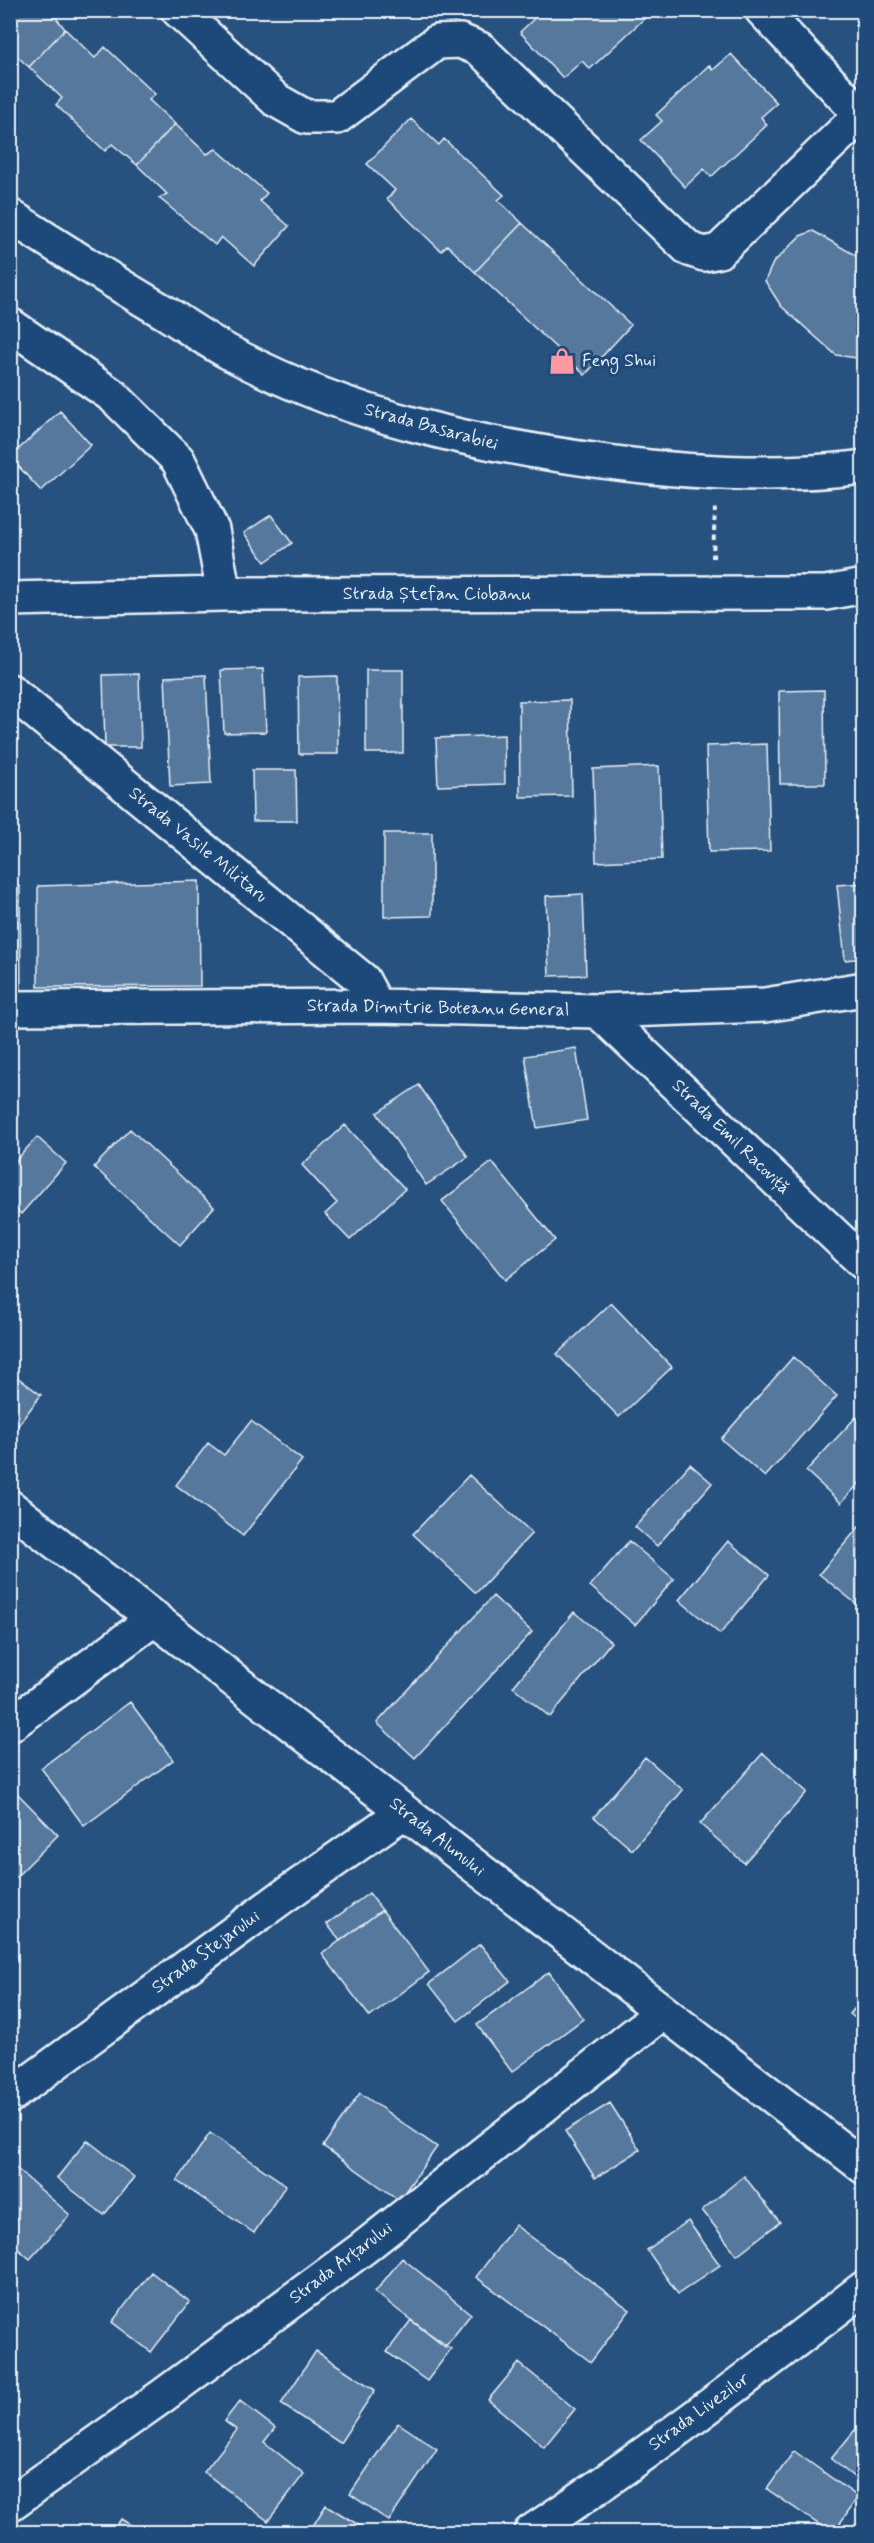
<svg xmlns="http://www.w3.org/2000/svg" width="874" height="2543" viewBox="0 0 874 2543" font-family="Mynerve,sans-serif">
	<rect width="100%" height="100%" fill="#27517f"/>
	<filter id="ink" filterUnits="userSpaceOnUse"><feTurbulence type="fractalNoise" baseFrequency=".0167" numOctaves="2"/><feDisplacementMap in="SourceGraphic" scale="12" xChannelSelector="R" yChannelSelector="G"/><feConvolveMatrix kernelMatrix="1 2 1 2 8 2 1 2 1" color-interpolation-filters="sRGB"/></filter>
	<g filter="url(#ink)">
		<!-- building -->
		<path fill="#57789d" stroke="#e8f1f8" stroke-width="1.5" d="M10,10H50L65,29L29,67L10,50Z
			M538,10H640L646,17L590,69L582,61L563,78L520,32L540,13Z
			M65,29L95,58L105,47L155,94L149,100L175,124L137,165L112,144L105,151L56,105L62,98L29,67Z
			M731,54L777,103L761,117L767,125L711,177L704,169L685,187L641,140L662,121L656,115L709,65L713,70Z
			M411,119L439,145L444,139L504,195L498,200L522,223L475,272L447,245L441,251L387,199L395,190L367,164Z
			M175,124L207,154L216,149L267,193L260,201L289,226L254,266L221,237L215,245L159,198L167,194L137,165Z
			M522,223L631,325L585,375L475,272Z
			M813,231L855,255L864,263V350L857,358L836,355L781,306L765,281L773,263L800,236Z
			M60,411L91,445L41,491L10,457Z
			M271,515L292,543L265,562L244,533Z
			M263,669L266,732L224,733L221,670Z
			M366,670H403V753H366Z
			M139,674L141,747H105L103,675Z
			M206,675L211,784L170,786L165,677Z
			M337,676L338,754H299L298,677Z
			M824,690L825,784H780L779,691Z
			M570,700L572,796L520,797L519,701Z
			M504,735L505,784L438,786L436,738Z
			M767,744L770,851L709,852L706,746Z
			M659,766L662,859L596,862L593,769Z
			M252,770H296L297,821H253Z
			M384,833H432V916L384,917Z
			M199,881L200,986L38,987V886Z
			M864,883V958L845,960L837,885Z
			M10,886H20L21,991H10Z
			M583,894L586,975L549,976L546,896Z
			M576,1048L587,1120L537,1128L525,1056Z
			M419,1085L468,1157L426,1185L377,1113Z
			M345,1125L405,1189L350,1240L325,1214L337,1203L302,1165Z
			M130,1129L214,1207L180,1245L94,1167Z
			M37,1137L66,1163L21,1214L10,1204V1167Z
			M492,1162L555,1240L505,1280L442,1201Z
			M611,1303L672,1367L619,1417L557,1354Z
			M793,1357L837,1396L765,1477L721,1439Z
			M10,1372L41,1395L10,1436Z
			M856,1417L864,1424V1478L841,1503L806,1471Z
			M251,1421L302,1460L243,1536L176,1485L208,1443L224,1455Z
			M690,1464L712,1483L657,1546L635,1527Z
			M469,1475L532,1533L476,1593L413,1534Z
			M864,1521V1610L819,1574Z
			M629,1541L674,1579L635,1625L590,1586Z
			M728,1541L769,1575L720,1634L679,1600Z
			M493,1596L532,1632L415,1758L377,1723Z
			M574,1612L611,1642L550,1717L513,1687Z
			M130,1702L173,1760L84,1826L41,1768Z
			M763,1753L807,1792L744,1863L700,1824Z
			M645,1757L683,1790L632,1850L594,1817Z
			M14,1790L58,1835L10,1883V1794Z
			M369,1893L382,1910L340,1941L327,1924Z
			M382,1910L429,1972L370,2017L322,1954Z
			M480,1944L510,1981L458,2021L429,1984Z
			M10,1951L18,1959L10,1967Z
			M549,1972L583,2019L512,2072L477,2025Z
			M864,1997V2025L850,2014Z
			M360,2093L437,2147L399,2200L323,2146Z
			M610,2103L640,2150L595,2178L565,2131Z
			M210,2133L286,2185L254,2233L177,2181Z
			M87,2140L134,2177L104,2215L57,2178Z
			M10,2163L70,2215L30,2259L10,2242Z
			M744,2176L780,2222L737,2255L702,2210Z
			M688,2221L720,2265L678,2294L647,2250Z
			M515,2225L630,2310L591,2362L476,2277Z
			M402,2258L471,2314L445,2347L375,2292Z
			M151,2272L190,2302L151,2352L112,2322Z
			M411,2320L451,2349L427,2381L387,2352Z
			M316,2351L375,2390L340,2443L281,2404Z
			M519,2363L575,2409L544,2447L488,2400Z
			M240,2401L275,2428L264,2442L304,2474L268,2521L204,2472L237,2430L224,2421Z
			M864,2419V2485L831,2459Z
			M398,2423L437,2449L389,2521L350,2494Z
			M794,2451L858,2497L834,2532H830L767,2489Z
			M326,2505L370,2532H309Z
			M121,2519L142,2532H112Z
			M864,2522V2532H856Z"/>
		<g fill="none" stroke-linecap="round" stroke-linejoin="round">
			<defs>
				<path id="minor" d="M178,10L276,100L306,117H337L437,42L460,41L480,49L689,249L704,254L719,251L861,115
					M762,10L864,118
					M10,325L113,396L178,460L212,530L224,594
					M10,599L224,594L826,593L864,586
					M10,691L363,980L377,1006
					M10,1008L377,1006L598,1011L765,1005L864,989
					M598,1011L864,1263
					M10,1507L864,2167
					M10,1725L155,1618
					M10,2096L281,1898L404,1812
					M10,2504L161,2397L362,2249L663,2012
					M531,2532C645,2457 755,2372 864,2288"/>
				<path id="major" d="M10,216C62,249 113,282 166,313C188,327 209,342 232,354C349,416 478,445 608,462C692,473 779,478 864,467"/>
			</defs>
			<!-- minor casing -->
			<use href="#minor" stroke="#e8f1f8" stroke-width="38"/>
			<!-- major casing -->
			<use href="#major" stroke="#e8f1f8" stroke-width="38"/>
			<!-- path -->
			<path stroke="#e8f1f8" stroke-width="4" stroke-dasharray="4.5 4.5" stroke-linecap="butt" d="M713,558L715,506"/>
			<!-- minor -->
			<use href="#minor" stroke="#1f4a7a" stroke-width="33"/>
			<!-- major -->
			<use href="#major" stroke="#1f4a7a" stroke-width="33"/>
		</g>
	</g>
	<!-- icons -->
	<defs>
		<symbol id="shop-bare" viewBox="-9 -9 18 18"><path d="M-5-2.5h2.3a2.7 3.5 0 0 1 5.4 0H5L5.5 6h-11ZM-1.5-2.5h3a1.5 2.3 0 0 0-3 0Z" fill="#ff9aa2" stroke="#1f4a7a" stroke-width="2.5" paint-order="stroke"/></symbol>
	</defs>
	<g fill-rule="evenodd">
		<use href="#shop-bare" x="543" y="342" width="38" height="38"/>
	</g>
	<g text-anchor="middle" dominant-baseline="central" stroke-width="6" stroke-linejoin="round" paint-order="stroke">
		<!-- poi labels -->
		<g font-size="18" fill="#e8f1f8" stroke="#1f4a7a" text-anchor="start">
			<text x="582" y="361">Feng Shui</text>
		</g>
		<!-- street labels -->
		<g font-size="18" fill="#e8f1f8" stroke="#1f4a7a">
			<text transform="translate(431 427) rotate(15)">Strada Basarabiei</text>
			<text x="437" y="594">Strada Ștefan Ciobanu</text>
			<text transform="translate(198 845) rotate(39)">Strada Vasile Militaru</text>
			<text transform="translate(438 1008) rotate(1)">Strada Dimitrie Boteanu General</text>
			<text transform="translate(731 1137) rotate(44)">Strada Emil Racoviță</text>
			<text transform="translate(437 1837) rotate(38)">Strada Alunului</text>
			<text transform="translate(206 1952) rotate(-36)">Strada Stejarului</text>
			<text transform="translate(341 2263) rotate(-37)">Strada Arțarului</text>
			<text transform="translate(699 2412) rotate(-36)">Strada Livezilor</text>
		</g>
	</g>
	<!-- margin -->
	<rect width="874" height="2543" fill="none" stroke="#1f4a7a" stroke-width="36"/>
	<rect x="18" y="18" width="838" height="2507" fill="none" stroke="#e8f1f8" stroke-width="2" filter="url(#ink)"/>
</svg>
